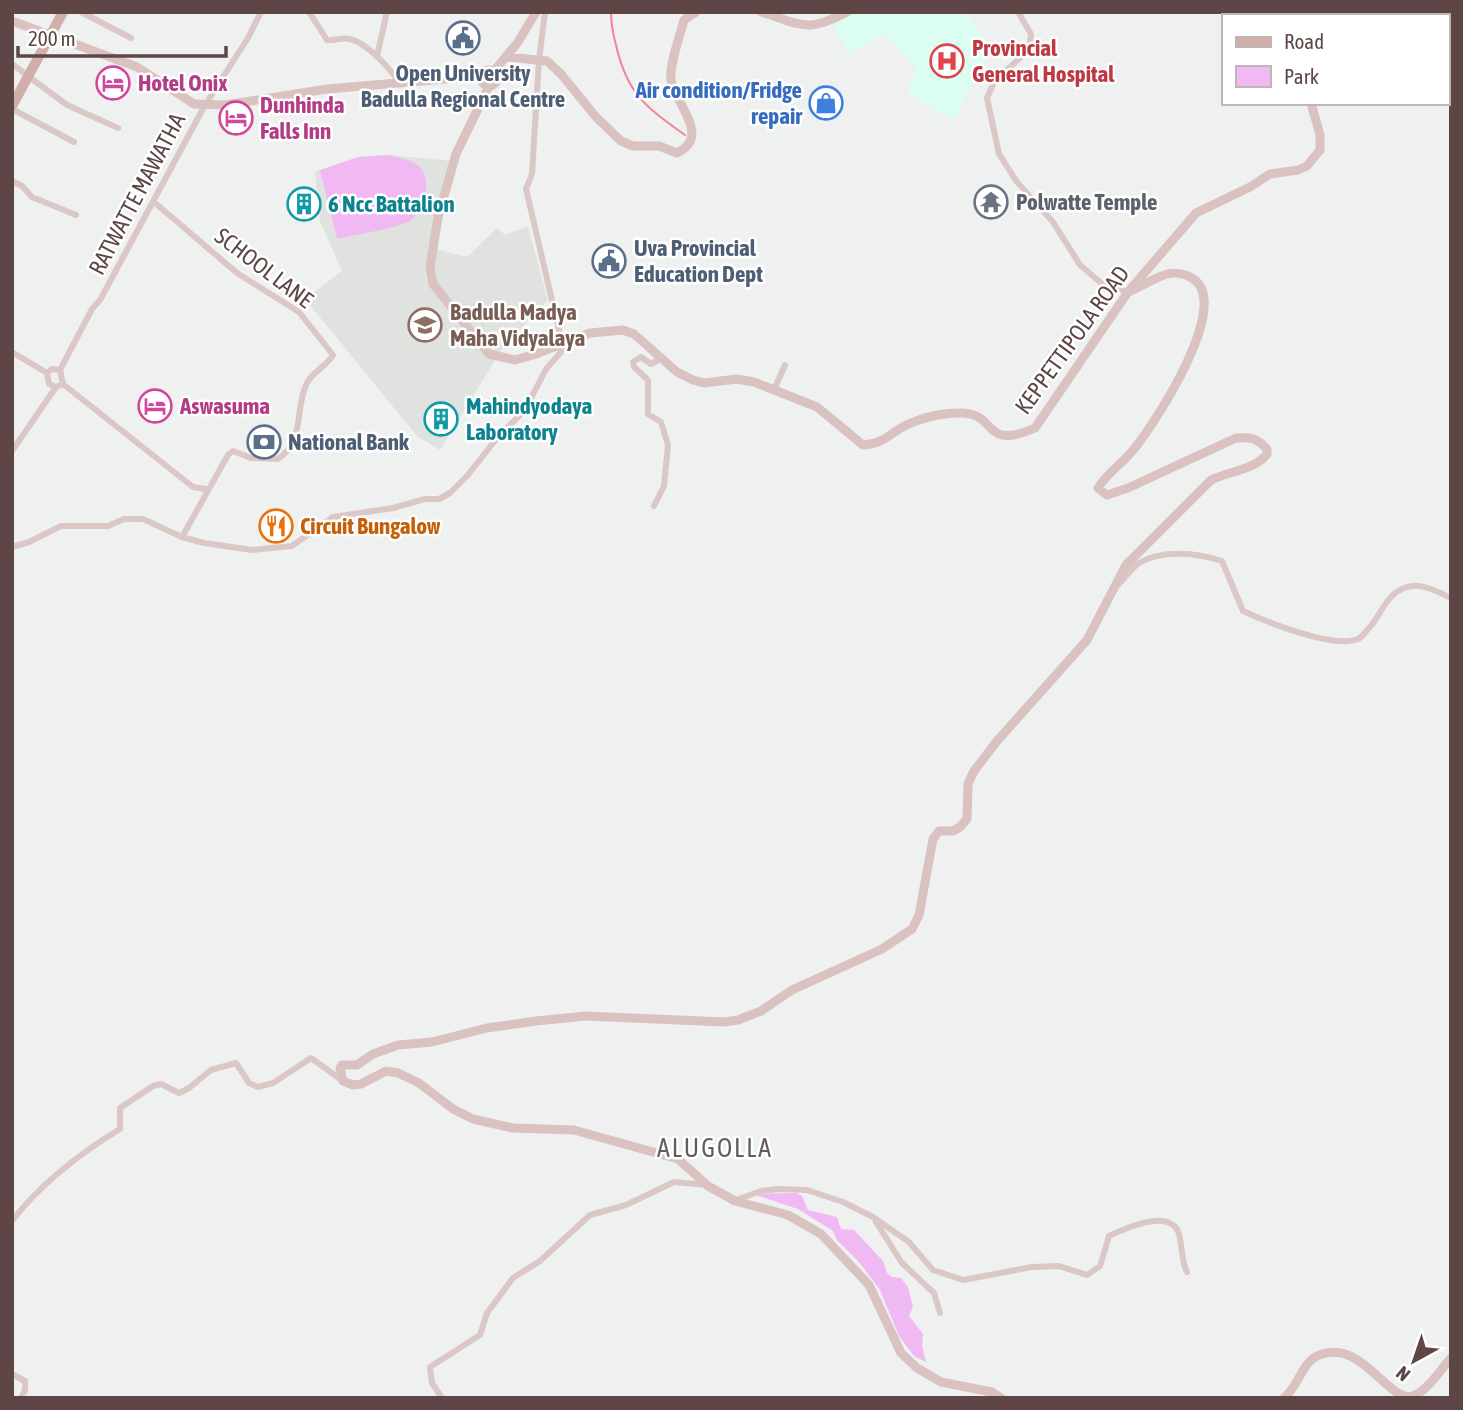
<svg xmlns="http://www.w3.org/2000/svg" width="1463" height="1410" viewBox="0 0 1463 1410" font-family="'Asap Condensed',sans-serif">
	<rect width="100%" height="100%" fill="#eef1f0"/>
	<!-- education -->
	<path fill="#e0e2e0" d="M388,155L454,161L432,248L467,257L497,228L505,235L528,226L548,300L502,349L440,450L417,436L305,299L342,271L320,221L315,172L358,157Z"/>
	<!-- medical -->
	<path fill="#dcfdf2" d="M847,12H967L990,50L953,120L907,93L917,69L885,35L848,53L831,20Z"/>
	<!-- green -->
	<path fill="#f1b9f3" d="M388,155C398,158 411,159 419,166C433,180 425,210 411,220C401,228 352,235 337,239L320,170L358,157Z
		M797,1193L802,1196L808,1210L837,1217L841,1229L854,1230L883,1261L887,1273L892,1277L901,1278L908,1287L913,1307L909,1316L923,1334L922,1345L926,1362L914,1356L899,1336L880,1290L859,1262L837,1240L833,1231L798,1209L753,1194Z"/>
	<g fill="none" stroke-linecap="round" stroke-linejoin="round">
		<!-- stream -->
		<path stroke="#f38299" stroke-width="2" d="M611,12C611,24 613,34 616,45C627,94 646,107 685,135"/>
		<!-- street -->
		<path stroke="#dac7c6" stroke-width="6" d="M81,12L131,38
			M309,12L327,40C334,41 343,37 350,39C367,43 391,69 400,84
			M1018,12L1031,34L1030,44L1025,53L994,82L987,98L999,154L1017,182L1053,222L1080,265L1101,283L1128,292
			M377,56L387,12
			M12,64L67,105L118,128
			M12,109L74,142
			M12,181L22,186L32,197L76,215
			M154,202L237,273L299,312L333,355C327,366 312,372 307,383C294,408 306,440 278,459L251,458L233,451L228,455L182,537
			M12,352L47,373
			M52,369L60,370L63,384L56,387L49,384L47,373Z
			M60,370L92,309L100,300L205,105L248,38L261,12
			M63,384L193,487L206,489
			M774,390L785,365
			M12,451L56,387
			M654,506L664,486L668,445L661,422L648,414V380L634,367L633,362L641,357L651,364L662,358
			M12,547L29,542L61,526H108L124,519H143L182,537L204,543L252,550L292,546L333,517L393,508L425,499H439L450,493L467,476L497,438L525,410L546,369L561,352L562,343L526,189L532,174L539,60L545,12
			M1119,584C1125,577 1132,568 1139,563C1163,549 1197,553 1222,561L1243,611C1267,622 1333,649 1358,639C1362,637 1366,631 1369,628C1378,618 1383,605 1391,597C1411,577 1431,588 1451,598
			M736,1200L761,1191L778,1189L807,1190L843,1202L873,1217L909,1242L933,1270L963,1280L1032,1267L1059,1266L1087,1275L1100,1266L1109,1236C1124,1229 1164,1210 1177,1229C1183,1239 1180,1259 1187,1272
			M12,1221C41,1183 79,1154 120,1129V1108L153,1086L161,1084L179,1093L189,1088L211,1070L236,1063L249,1083L258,1087L273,1083L311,1058L343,1081
			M876,1222L902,1263L934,1293L940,1313
			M12,1374L25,1381V1390L21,1398
			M442,1398L432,1383L430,1367L480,1335L487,1313L513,1278L540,1261L590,1215L626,1205L674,1182L706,1185"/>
		<!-- secondary -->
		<path stroke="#d9c2bf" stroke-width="9" d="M761,12C802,24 805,34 847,12
			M1300,16L1303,12
			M12,21L137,67L194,104L225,105L327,89L480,76
			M507,57L547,61L561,74L596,117L621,141L633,146H659L677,153C712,136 675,104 671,80C669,65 680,36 684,20L696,12
			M481 78a8 8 0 1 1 16 0a8 8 0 1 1-16 0Z
			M494,71L518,42L536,12
			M489,86L456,154L438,217L430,267L433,284L489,354L515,360L533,355L590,333L623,330L634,334L677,372L693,380L704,383L737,379L754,382L817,407L863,445C888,443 890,431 911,423C924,417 945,413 958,413C999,411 980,452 1035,428L1128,292L1196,213L1250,187L1270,174L1298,170L1307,166L1320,150V135L1311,103
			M1001,1398L992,1392L941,1382L917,1368L901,1353L869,1285L821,1234L788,1215L735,1201L708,1186L678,1159L574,1130L513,1128L473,1119L453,1109L419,1083L398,1073L386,1071L361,1084L353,1085L343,1081L340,1068L342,1065H357L373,1054L398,1045L432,1042L487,1028L536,1021L586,1016L724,1022L738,1020L761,1011L792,990L882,949L912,929L919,915L933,839L939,831H953L960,827L967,819L968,784L974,771L997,741L1087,640L1126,565L1211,480C1229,471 1255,470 1267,454V449C1257,438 1251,437 1236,438L1128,488L1107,495L1098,488C1107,473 1123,463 1134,449C1155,423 1234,303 1192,278C1185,274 1175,272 1167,274C1154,278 1140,287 1128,292
			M1284,1398C1298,1387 1302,1363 1317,1356C1361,1336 1388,1403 1412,1396C1427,1392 1440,1370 1451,1358"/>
		<!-- primary -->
		<path stroke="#d0afab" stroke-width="10" d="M12,106L63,12"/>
	</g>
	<!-- icons -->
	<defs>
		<symbol id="civic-ring" viewBox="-11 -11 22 22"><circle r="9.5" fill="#fff" stroke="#5c6f8a" stroke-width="1.5"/><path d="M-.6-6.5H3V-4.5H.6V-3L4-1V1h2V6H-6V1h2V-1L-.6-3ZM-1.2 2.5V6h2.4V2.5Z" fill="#5c6f8a"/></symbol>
		<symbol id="hospital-ring" viewBox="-11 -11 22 22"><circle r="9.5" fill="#fff" stroke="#e0444e" stroke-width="1.5"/><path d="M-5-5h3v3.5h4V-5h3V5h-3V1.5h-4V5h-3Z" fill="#e0444e"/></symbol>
		<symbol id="hotel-ring" viewBox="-11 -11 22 22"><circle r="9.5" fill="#fff" stroke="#d1479c" stroke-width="1.5"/><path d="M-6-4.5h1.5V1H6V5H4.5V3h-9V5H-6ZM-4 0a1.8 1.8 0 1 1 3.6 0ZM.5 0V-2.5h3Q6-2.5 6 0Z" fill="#d1479c"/></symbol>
		<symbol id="shop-ring" viewBox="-11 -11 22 22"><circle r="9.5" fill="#fff" stroke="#3f7fe0" stroke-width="1.5"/><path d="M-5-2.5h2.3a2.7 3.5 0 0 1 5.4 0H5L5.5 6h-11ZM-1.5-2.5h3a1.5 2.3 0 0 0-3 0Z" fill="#3f7fe0"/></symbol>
		<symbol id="temple-ring" viewBox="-11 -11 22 22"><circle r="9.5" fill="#fff" stroke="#6b7280" stroke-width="1.5"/><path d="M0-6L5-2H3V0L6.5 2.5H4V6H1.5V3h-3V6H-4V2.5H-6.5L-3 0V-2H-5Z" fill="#6b7280"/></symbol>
		<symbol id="building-ring" viewBox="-11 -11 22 22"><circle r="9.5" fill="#fff" stroke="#0f9aa8" stroke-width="1.5"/><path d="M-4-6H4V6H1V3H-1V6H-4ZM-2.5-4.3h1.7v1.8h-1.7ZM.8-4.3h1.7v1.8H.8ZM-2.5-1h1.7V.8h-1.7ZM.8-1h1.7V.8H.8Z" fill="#0f9aa8"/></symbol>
		<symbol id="school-ring" viewBox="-11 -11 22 22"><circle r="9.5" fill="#fff" stroke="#8d6e63" stroke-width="1.5"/><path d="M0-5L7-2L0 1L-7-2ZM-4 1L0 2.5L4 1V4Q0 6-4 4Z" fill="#8d6e63"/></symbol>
		<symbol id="bank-ring" viewBox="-11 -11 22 22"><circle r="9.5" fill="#fff" stroke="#5c6f8a" stroke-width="1.5"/><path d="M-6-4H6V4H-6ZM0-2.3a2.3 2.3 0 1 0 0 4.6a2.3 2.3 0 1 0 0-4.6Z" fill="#5c6f8a"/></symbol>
		<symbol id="restaurant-ring" viewBox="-11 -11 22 22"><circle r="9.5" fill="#fff" stroke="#e8710a" stroke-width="1.5"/><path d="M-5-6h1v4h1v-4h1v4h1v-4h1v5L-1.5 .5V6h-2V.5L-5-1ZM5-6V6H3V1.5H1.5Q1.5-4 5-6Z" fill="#e8710a"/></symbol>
	</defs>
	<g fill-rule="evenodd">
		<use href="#civic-ring" x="444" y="19" width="38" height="38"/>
		<use href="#hospital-ring" x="928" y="42" width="38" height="38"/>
		<use href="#hotel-ring" x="94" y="64" width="38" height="38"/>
		<use href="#shop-ring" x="807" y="84" width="38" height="38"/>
		<use href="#hotel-ring" x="217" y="99" width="38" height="38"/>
		<use href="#temple-ring" x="972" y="183" width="38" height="38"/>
		<use href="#building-ring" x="285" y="185" width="38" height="38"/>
		<use href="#civic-ring" x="590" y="242" width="38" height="38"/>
		<use href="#school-ring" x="406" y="306" width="38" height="38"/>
		<use href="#hotel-ring" x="136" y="387" width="38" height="38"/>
		<use href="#building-ring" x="422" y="400" width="38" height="38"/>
		<use href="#bank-ring" x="245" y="423" width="38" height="38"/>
		<use href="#restaurant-ring" x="257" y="507" width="38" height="38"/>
	</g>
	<g text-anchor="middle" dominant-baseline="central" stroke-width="5" stroke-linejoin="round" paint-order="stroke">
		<!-- health labels -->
		<g font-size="23" font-weight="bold" fill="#be3a42" stroke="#fff" text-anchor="start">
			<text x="972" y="48">Provincial<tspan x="972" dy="26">General Hospital</tspan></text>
		</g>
		<!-- service labels -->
		<g font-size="23" font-weight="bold" fill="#4e5e75" stroke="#fff" text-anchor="start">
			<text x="463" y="73" text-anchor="middle">Open University<tspan x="463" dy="26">Badulla Regional Centre</tspan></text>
			<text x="634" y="248">Uva Provincial<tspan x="634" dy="26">Education Dept</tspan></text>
			<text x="288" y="442">National Bank</text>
		</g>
		<!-- hotel labels -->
		<g font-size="23" font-weight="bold" fill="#b23c85" stroke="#fff" text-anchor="start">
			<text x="138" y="83">Hotel Onix</text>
			<text x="260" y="105">Dunhinda<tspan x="260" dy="26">Falls Inn</tspan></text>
			<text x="180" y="406">Aswasuma</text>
		</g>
		<!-- shop labels -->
		<g font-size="23" font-weight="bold" fill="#366cbe" stroke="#fff" text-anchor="end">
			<text x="802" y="90">Air condition/Fridge<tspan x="802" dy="26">repair</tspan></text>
		</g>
		<!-- street labels -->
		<g font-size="23" fill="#5d4645" stroke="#fff">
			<text transform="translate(137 194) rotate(-62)">RATWATTE MAWATHA</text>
			<text transform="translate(264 268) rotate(37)">SCHOOL LANE</text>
			<text transform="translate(1072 340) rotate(-54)">KEPPETTIPOLA ROAD</text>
		</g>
		<!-- worship labels -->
		<g font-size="23" font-weight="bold" fill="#5b616d" stroke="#fff" text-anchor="start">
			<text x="1016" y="202">Polwatte Temple</text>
		</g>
		<!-- culture labels -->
		<g font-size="23" font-weight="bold" fill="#0d838f" stroke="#fff" text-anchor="start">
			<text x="328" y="204">6 Ncc Battalion</text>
			<text x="466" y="406">Mahindyodaya<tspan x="466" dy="26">Laboratory</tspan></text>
		</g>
		<!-- education labels -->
		<g font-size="23" font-weight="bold" fill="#785e54" stroke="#fff" text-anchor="start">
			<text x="450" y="312">Badulla Madya<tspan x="450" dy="26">Maha Vidyalaya</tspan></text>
		</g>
		<!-- food labels -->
		<g font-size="23" font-weight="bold" fill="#c56008" stroke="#fff" text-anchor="start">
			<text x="300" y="526">Circuit Bungalow</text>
		</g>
		<!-- quarter labels -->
		<g font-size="26" letter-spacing="2" fill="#645c5a" stroke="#fff">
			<text x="715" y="1148">ALUGOLLA</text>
		</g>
	</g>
	<!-- border -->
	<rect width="1463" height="1410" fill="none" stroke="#5d4645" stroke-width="28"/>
	<!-- legend -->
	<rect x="1222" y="14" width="228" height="91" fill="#ffffff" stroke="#beb5b5" stroke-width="2"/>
	<rect x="1236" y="37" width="35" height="10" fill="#d0afab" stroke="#beb5b5" stroke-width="2"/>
	<text x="1284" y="49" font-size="21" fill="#5d4645">Road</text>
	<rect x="1236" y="66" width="35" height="21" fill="#f1b9f3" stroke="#beb5b5" stroke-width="2"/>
	<text x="1284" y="84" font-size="21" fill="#5d4645">Park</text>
	<!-- north arrow -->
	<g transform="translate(1414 1361) rotate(220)" stroke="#ffffff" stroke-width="5" paint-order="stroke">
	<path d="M0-5L12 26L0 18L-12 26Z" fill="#5d4645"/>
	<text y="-10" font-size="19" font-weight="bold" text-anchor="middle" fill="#5d4645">N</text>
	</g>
	<!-- scale -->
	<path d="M18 46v10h208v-10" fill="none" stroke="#5d4645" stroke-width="3.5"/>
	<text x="28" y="46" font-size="21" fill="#5d4645" stroke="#ffffff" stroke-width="5" paint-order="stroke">200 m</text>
</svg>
